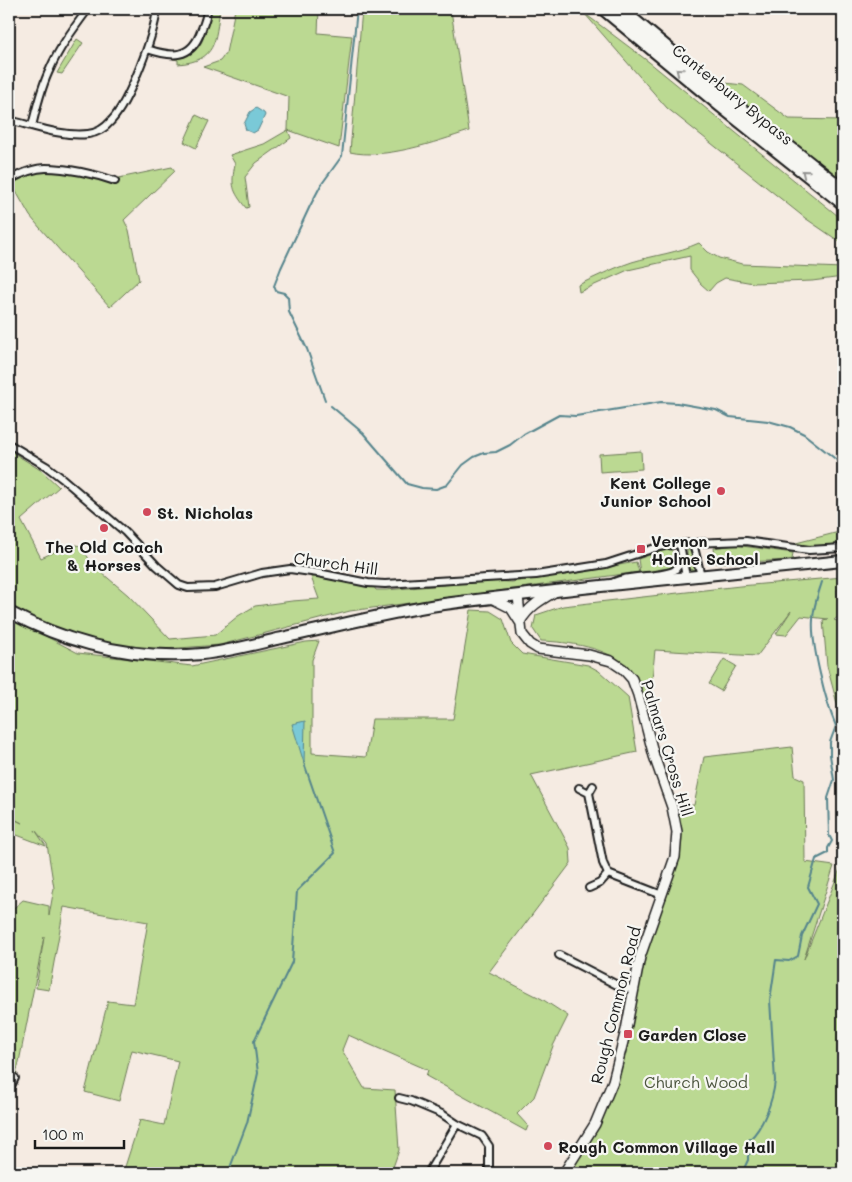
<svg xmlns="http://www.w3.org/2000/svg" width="852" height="1182" viewBox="0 0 852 1182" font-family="Mali,sans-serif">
	<rect width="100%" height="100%" fill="#f5ebe2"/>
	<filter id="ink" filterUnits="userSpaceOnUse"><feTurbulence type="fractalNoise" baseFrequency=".02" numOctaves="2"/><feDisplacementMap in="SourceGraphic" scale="10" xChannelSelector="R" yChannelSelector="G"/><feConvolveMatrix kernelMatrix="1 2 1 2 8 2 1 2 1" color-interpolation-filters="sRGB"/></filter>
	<g filter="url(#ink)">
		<!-- green -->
		<path fill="#bbd992" stroke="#6c7a57" d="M209,9H220C215,41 217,61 178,64V60L173,59V57C180,56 191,56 196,50C206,40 207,22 209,9Z
			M235,9H319L318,33L352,36L339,148L288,130L291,138L256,163L245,177L249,207L246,208C232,190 231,186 235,164L230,155L264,144L288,130L289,97L203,67L220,61L226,53Z
			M362,9H459L451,10L469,131C436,142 384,160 350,152Z
			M584,13L649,62L843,220V244L805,218L667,108Z
			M77,39L83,43L62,74L57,73Z
			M725,83L743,85L789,119L843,120V181L733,94Z
			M196,115L209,121L196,148L184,142Z
			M172,167L175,171L124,220L129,230L139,280L110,307L40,228L30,216L10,181C14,179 19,176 24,174C51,165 90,176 117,184L114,179Z
			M699,243L708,252L719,258L742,264L843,268V277L812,281L753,283L725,278L716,283L709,291L701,284L690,270V256L628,270L579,292L578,285C596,277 613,268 632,262C655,255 677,253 699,243Z
			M9,450L42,471L59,487L21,520L41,558L72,544L80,546L95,567L128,595L170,639L215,635L238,616L255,606L292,601L319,599L311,577L324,576L374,587L376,590H386L490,581L512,582L562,575L636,562L639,572L350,611L220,645L150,650L117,647L54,629L23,614L9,605Z
			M641,451L642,469L600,472L599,454Z
			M843,531V543L811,547L792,544Z
			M735,545L793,553L792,560L716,563L714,548Z
			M687,548L694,557V570L690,571L687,562Z
			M667,549C677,551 680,559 673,567L640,573L638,559Z
			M843,577V587L837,590L839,616L834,620L843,623V726L827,666L823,620L828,619L801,616L786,635L776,634L791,611L757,656L655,650L649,709C645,700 635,675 628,668C608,647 569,642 541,641L533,629L536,615L563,606L740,586Z
			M471,610L490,611L503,619L511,643L522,654L588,665L599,671L628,697L637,752L531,775L570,848L571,863L489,972L542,999L568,1016L553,1046L534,1097L517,1114L528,1126L526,1131L426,1076L428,1070L348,1035L342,1050L364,1088L395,1090L399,1150L391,1173H123L140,1120L164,1125L178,1061L132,1050L119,1101L85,1092L108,1001L133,1004L148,922L64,907L49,990L36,988L44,937L19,1062L14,1083L9,1090V910L15,907L23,900L49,906V916L54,888L47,844L35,830L46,846L9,832V817L22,823L9,816V617L78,653L192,666L306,642L319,641L312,660V753L366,757L372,719H453Z
			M724,659L736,666L721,691L709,684Z
			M792,747L795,776L804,780L805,862L834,866L804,959L842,864L841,794H843V1173H564L606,1097L640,957L675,857L672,807L694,805L704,757Z"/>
		<!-- water -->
		<path fill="#7ac9d7" stroke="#54848c" d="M256,108L264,113L265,115L258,130L253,133L246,130L244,124L250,112Z
			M305,721L304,763L292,724Z"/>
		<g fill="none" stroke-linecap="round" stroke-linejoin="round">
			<!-- stream -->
			<path stroke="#54848c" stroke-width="2" d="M325,400L307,349L289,312L288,297L284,293L276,291L274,286L281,268L310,206L321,185L342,156L357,9
				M331,406L363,433L407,484L422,488L436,489L447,485L463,465L474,457L484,453L496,452L510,445L524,434L559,415L576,416L661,402L677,403L716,410L730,417L768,421L790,427L804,434L843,465
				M228,1173L247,1123L258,1073L254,1041L292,962L297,891L335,853L304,763
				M742,1173L748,1160V1155L752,1152L749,1140C763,1128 773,1100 775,1081L770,1000L776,960L789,961L798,956L802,936L817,904L808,887L816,859L828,853V848L832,841L829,835L828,798L834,780L830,755V742L836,726C826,703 811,645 813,620C813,607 818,595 822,582"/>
			<defs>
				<path id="street" d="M147,49C171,57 191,60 201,31C204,24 207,16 207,9
					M9,120C34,126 62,137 88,134C97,133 105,128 111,121C129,102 154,36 157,9
					M32,126C37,106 41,87 50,69C59,48 74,28 88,9
					M9,180C20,174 33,168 46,168C67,168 95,174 115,181
					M9,444L46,466L63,479L125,532L157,566L179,585L188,588L215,587L262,573L290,569L318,573L368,583L385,584L536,575L606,564L655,548L669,545L693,543L746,541L809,550L843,548
					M693,543L701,576
					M680,544L686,577
					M614,582C632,574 661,578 675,570C678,567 680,564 682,560
					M579,788L589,793L593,786
					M589,793L603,863L608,874L662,895
					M589,888L600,883L608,874
					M559,955L619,986L634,990
					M9,1090L15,1078
					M399,1098L411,1101L442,1114L457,1124L482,1136L489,1146V1173
					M428,1173L457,1124"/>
				<path id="secondary" d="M518,596L522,634L530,644L538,649L589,655L611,661L623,669L632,679L638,695L654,756L672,807L677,832L675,857L640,957L626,1030L613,1081L595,1124L564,1173
					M493,599L511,608L520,622C528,607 542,599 556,591"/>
				<path id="primary" d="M9,612C69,644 133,660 202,654C227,652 252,645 277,639C333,627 388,612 444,604C577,587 710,575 843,561"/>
				<path id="highway" d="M604,9L720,105L843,203
					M620,9L727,98L843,190"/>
			</defs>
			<!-- street casing -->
			<use href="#street" stroke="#1c1c1c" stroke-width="10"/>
			<!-- secondary casing -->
			<use href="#secondary" stroke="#1c1c1c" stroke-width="12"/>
			<!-- primary casing -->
			<use href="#primary" stroke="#1c1c1c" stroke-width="14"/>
			<!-- highway casing -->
			<use href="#highway" stroke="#1c1c1c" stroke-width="16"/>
			<!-- street -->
			<use href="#street" stroke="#f6f6f2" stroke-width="6"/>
			<!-- secondary -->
			<use href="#secondary" stroke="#f6f6f2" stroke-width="9"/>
			<!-- primary -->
			<use href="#primary" stroke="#f6f6f2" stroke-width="10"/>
			<!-- highway -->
			<use href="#highway" stroke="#f6f6f2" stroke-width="12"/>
		</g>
		<!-- one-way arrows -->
		<defs><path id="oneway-chevron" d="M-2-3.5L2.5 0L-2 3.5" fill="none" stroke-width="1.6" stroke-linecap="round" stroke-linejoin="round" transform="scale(1.25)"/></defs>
		<g stroke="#949492">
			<use href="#oneway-chevron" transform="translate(679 71) rotate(-141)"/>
			<use href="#oneway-chevron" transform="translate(805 173) rotate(-141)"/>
		</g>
	</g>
	<!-- markers -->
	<g fill="#d1495b" stroke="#f6f6f2" stroke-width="2">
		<circle cx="721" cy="491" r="5"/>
		<circle cx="147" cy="512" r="5"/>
		<circle cx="104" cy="528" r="5"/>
		<rect x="636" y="544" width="10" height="10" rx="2.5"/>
		<rect x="623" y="1029" width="10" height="10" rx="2.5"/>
		<circle cx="548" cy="1146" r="5"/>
	</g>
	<g text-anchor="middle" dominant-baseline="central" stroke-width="4.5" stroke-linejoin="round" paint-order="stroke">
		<!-- street labels -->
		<g font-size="16" fill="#1c1c1c" stroke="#f6f6f2">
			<text transform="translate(733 94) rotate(39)">Canterbury Bypass</text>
			<text transform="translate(336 563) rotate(8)">Church Hill</text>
			<text transform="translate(668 748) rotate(73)">Palmars Cross Hill</text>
			<text transform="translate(615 1005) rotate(-76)">Rough Common Road</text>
		</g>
		<!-- poi labels -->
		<g font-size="16" font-weight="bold" fill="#1c1c1c" stroke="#f6f6f2" text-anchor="start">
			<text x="711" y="482" text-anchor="end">Kent College<tspan x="711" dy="18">Junior School</tspan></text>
			<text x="157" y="512">St. Nicholas</text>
			<text x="651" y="540">Vernon<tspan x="651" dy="18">Holme School</tspan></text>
			<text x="104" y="546" text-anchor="middle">The Old Coach<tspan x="104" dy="18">&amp; Horses</tspan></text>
			<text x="638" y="1034">Garden Close</text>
			<text x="558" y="1146">Rough Common Village Hall</text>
		</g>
		<!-- park labels -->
		<g font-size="16" fill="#4c553f" stroke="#f6f6f2">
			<text x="696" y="1081">Church Wood</text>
		</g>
	</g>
	<!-- margin -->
	<rect width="852" height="1182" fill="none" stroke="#f6f6f2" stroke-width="30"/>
	<rect x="15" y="15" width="822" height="1152" fill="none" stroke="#1c1c1c" stroke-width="2" filter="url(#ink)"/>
	<!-- scale -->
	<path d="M35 1140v8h89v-8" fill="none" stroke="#1c1c1c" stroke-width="2.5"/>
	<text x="42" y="1140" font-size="15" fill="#1c1c1c" stroke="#f6f6f2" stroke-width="4" paint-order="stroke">100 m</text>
</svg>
